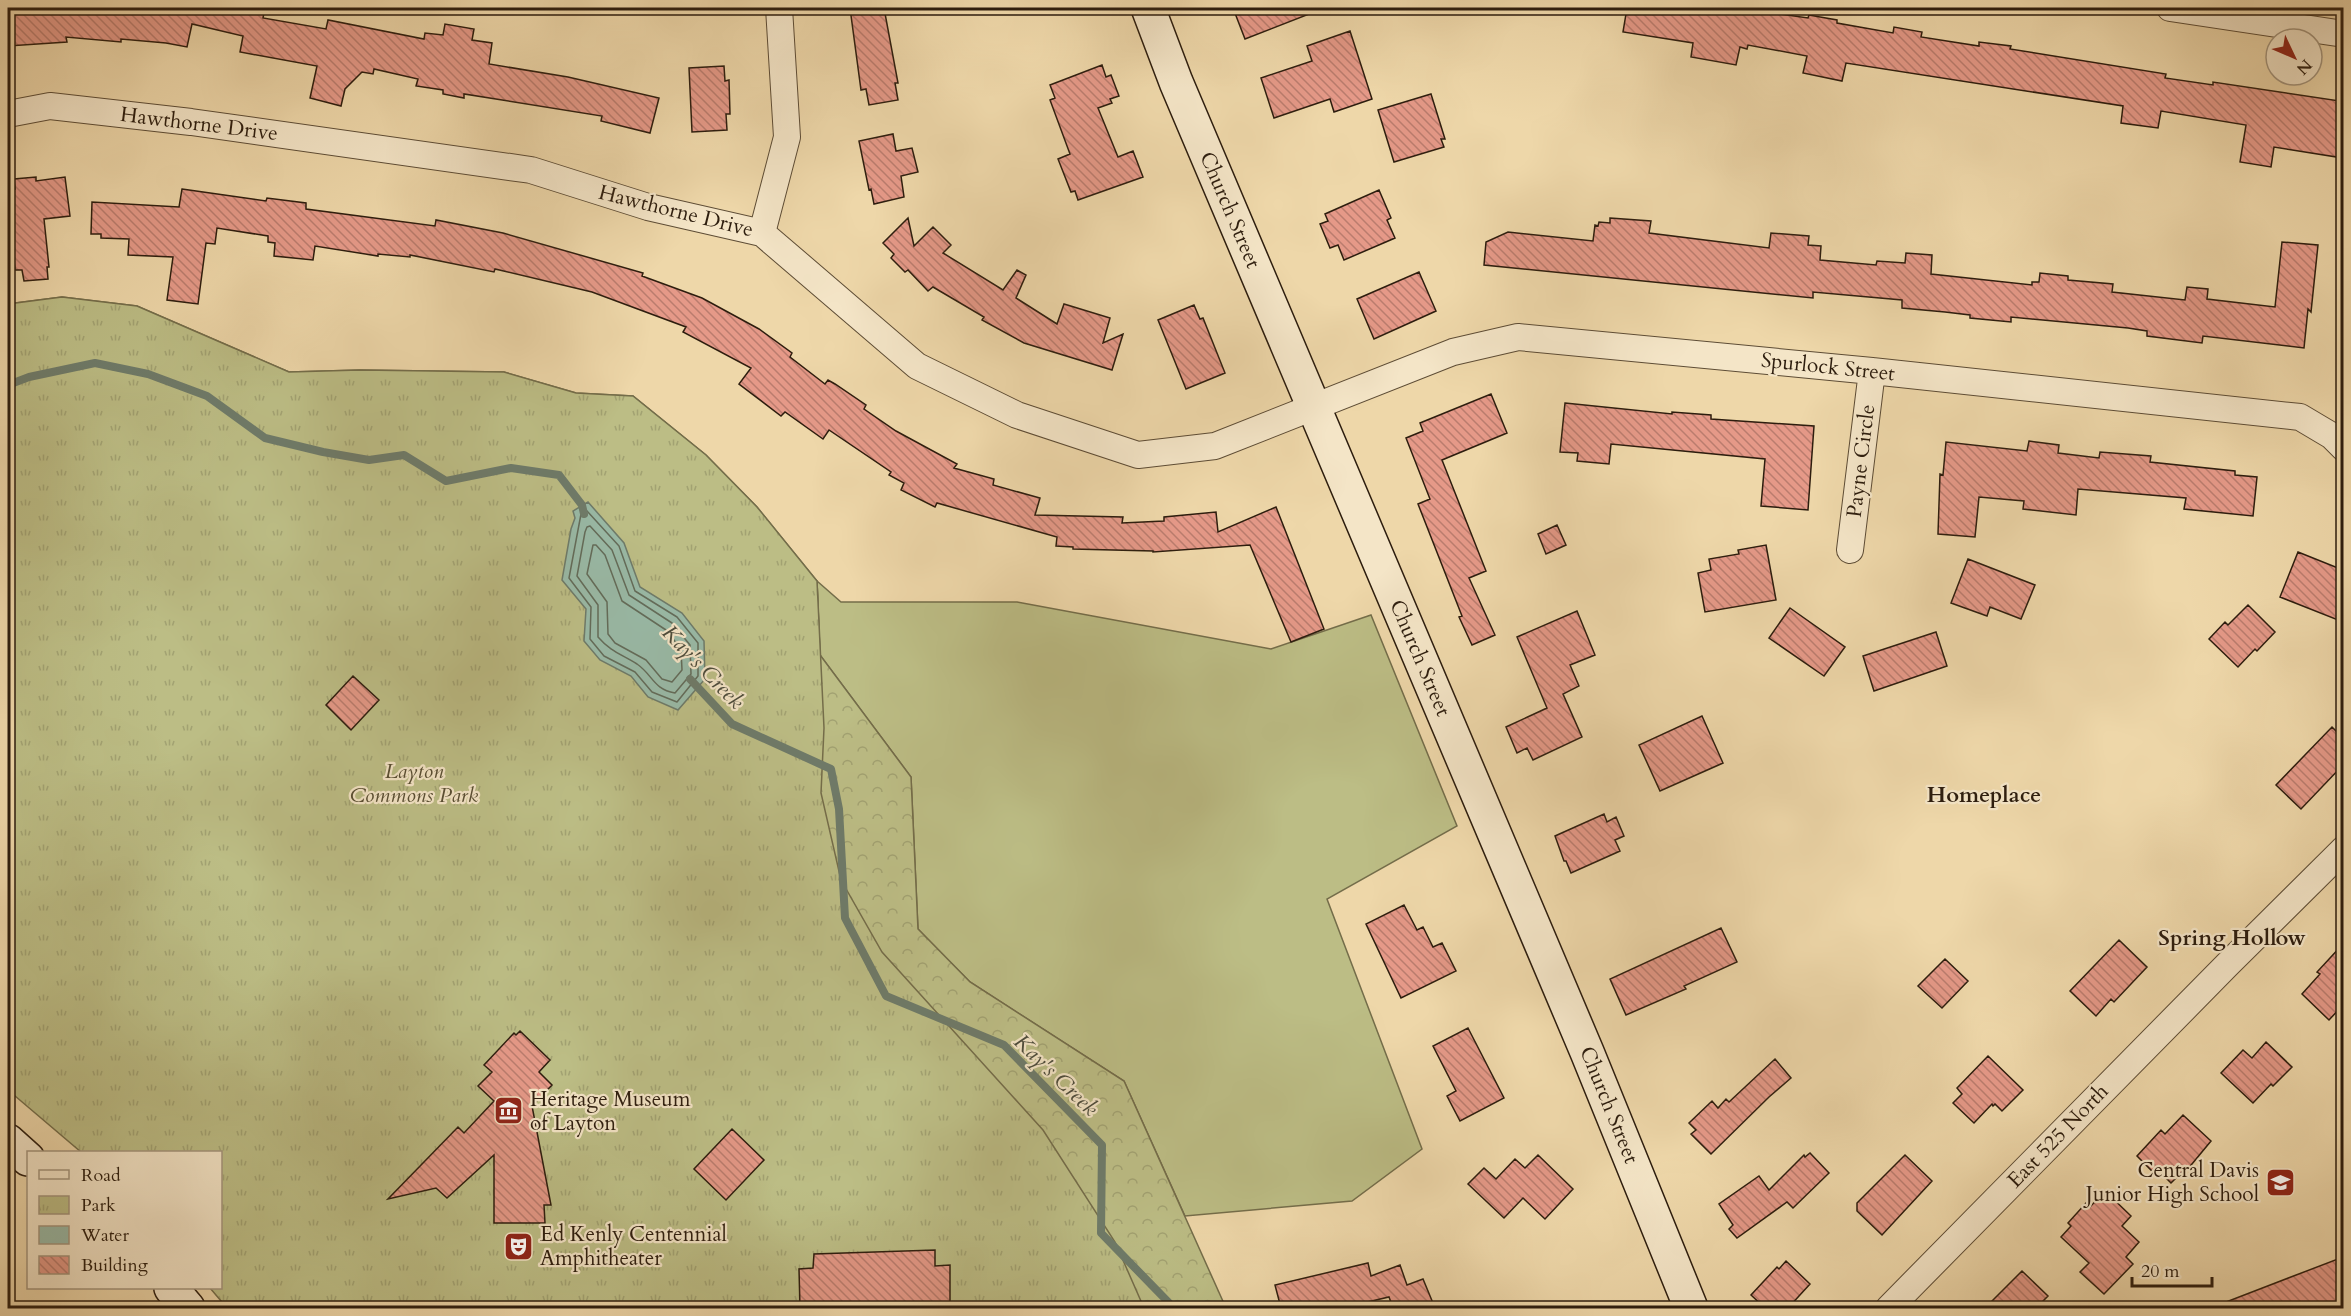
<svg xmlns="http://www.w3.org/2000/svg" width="2351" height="1316" viewBox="0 0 2351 1316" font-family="Cardo,serif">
	<defs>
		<pattern id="forest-crowns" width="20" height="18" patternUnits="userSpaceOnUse" patternTransform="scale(1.5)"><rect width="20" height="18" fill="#bcbd85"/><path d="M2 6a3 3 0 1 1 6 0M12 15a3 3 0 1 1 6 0" fill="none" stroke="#a2a272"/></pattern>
		<pattern id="park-tufts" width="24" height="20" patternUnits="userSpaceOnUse" patternTransform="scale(1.5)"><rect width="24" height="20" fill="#bcbd85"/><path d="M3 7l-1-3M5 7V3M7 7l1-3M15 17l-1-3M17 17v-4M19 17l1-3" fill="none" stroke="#a2a272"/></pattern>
		<pattern id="building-back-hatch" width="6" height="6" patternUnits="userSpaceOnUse" patternTransform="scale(1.5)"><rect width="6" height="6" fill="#e59988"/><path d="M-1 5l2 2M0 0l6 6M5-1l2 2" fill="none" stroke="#ba7c6e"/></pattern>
	</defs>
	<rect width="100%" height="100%" fill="#eed7a9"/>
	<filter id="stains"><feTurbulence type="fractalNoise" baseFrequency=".00333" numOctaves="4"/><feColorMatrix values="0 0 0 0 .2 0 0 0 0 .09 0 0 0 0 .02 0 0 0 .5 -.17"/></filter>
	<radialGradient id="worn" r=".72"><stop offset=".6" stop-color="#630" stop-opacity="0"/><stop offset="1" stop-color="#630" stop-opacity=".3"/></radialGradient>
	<!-- grass -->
	<path fill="#bcbd85" stroke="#746d4a" stroke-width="1.5" d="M817,581L841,602H1017L1271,649L1371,615L1457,826L1327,899L1422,1149L1352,1201L1185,1216L1124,1081L970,982L918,929L911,777L820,655Z"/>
	<!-- forest -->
	<path fill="url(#forest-crowns)" stroke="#746d4a" stroke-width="1.5" d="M62,297L137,306L289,372L360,370L504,372L576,393L633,396L706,455L757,507L817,581L820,655L911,777L918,929L970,982L1124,1081L1226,1308H1124L8,573V304Z"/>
	<!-- park -->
	<path fill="url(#park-tufts)" stroke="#746d4a" stroke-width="1.5" d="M62,297L137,306L289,372L360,370L504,372L576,393L633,396L706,455L757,507L817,581L824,728L821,793L841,880L882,952L1043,1130L1115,1242L1144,1308H227L210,1288H220V1152H81L8,1090V304Z"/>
	<!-- water -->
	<path fill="#99baa7" stroke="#6e7b6a" stroke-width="1.5" d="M588,502L624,543L640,587L682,613L704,641L705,679L678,710L648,697L631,676L600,660L584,641L586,609L562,580L571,529L575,518L573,511Z"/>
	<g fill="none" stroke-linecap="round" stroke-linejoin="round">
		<!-- shore -->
		<path stroke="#636c5a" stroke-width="1.5" d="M587,511L619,546L635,591L677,617L698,643V676L677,702L652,692L635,672L604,656L590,639L591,607L569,578L581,514Z
			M590,526L612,550L629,595L672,623L690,645L691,674L675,693C653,689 653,675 637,664C621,654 611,652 598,637V605L577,576L585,532L587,527Z
			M593,545H596L605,555L622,601L666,630L681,649L682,670L672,682L662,679L646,660L615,643L608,634L607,602L587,574Z"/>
		<!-- stream -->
		<path stroke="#6e7b6a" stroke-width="8" d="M8,385L29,377L95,363L148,374L207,396L265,438L323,452L369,460L404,455L446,481L511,468L559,475L582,505L584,514
			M690,679L732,724L831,769L839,809L845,918L886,996L1004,1045L1102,1145L1101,1233L1174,1308"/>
	</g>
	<!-- building -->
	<path fill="url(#building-back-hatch)" stroke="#2d1d0e" stroke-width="1.5" d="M8,8H265L263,18L326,29L328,20L424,39L425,33L443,35L445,24L474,29L472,40L492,43L489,64L568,77L659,98L650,133L601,121L602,116L464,94V98L443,94V90L416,86L418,79L374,69L373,74L362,72L345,89L341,106L310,98L317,66L240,52L243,36L192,24L187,47L166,43L121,39V42L66,37L67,42L8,46Z
		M850,8H884L898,83H895L898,100L869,105L866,89L861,90Z
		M1233,8H1322V9L1245,39Z
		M1627,8H1738L1808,18L1809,15L1837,20V23L1893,33L1894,27L1922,32L1921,37L1979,46V42L2011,46L2010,49L2166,74L2165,78L2213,85V82L2340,101L2339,104L2343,105V158L2274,147L2271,167L2240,162L2246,125L2161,111L2158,128L2121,123L2123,106L1846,63L1842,81L1803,73L1807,56L1748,45L1747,49L1740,47L1736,65L1691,57L1693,43L1623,32Z
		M1350,31L1372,99L1334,112L1330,99L1274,118L1261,78L1312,61L1307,46Z
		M1102,65L1106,77L1111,75L1119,96L1110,99L1112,103L1098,108L1118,157L1133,151L1143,177L1078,200L1075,191L1071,192L1058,159L1070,154L1050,100L1055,98L1050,85Z
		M724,66L725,81L729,80L730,114H726L727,130L692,132L689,68Z
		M1431,94L1445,139H1441L1444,147L1394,162L1378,110Z
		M893,134L896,151L912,148L918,172L901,176L904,197L874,204L871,189L869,190L859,141Z
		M36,177V181L65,177L70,216L44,219L49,267H47L48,279L24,281L22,270H15L10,223H8V190L15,189L14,179Z
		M182,189L266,201L267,198L306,203V209L435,226L436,220L503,233L643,273L642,276L702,298L759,329L792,353L790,357L825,384L828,380L835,384L866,405L864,409L896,431L957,464L954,468L994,479L993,485L1040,498L1035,515L1123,517L1122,523L1164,521V517L1216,512L1218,532L1276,507L1324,629L1291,642L1250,545L1153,552V551L1073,549V547L1056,546L1057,537L937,503L935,507L901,490L904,483L889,475L891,472L829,430L823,439L785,412L781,416L739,384L751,368L683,332L686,327L592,292L495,269L494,272L410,255V257L378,254V256L315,246L313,260L274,256L275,243L268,242V236L217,228L215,244L206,243L198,304L167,300L173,257L128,255L129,239L101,238V234H91L92,202L179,207Z
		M1379,190L1391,218L1387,220L1395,238L1344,260L1338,245L1330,248L1320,224L1328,221L1325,214Z
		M908,218L914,246L933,227L951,245L943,253L1003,290L1017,270L1026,275L1016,298L1057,324L1064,304L1110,318L1103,343L1123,334L1112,370L1024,343L982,320L984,317L933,287L928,291L908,270L905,272L891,258L894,254L883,243Z
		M1610,218L1651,221L1649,233L1769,248L1771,233L1809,236L1808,245L1821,246L1820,260L1876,265L1877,261L1905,263L1906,253L1932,255L1931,274L2032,285V282H2039L2040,273L2068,276V280L2113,284L2112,292L2185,300L2187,287L2208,289L2207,299L2275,307L2282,242L2318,245L2311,312L2308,309L2304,348L2203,336L2202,343L2147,336V331L2128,328L2011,317V322L1970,318V315L1945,312L1902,308V300L1813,292V298L1484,265L1486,242L1508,232L1593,241L1595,225L1598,226L1599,222L1610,223Z
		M1419,272L1436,311L1374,339L1357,299Z
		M1194,305L1200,319L1203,318L1225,373L1186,389L1158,320Z
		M1491,394L1507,433L1442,460L1486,571L1469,578L1495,635L1472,645L1459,617L1462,616L1418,504L1430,499L1406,438L1423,431L1420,423Z
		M1565,403L1672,414V412L1711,415V419L1814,426L1808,510L1761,506L1765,459L1611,444L1609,464L1577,461L1578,453L1560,452Z
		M2029,441L2059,445L2058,453L2099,458L2100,452L2151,456L2150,462L2235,471V475L2257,477L2253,516L2184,509L2186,498L2078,489L2076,515L2023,509L2024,501L1979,497L1975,537L1938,534L1940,474L1943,475L1946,442L2027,451Z
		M1557,525L1566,545L1546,554L1538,534Z
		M1766,545L1776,600L1705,612L1698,573L1711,570L1709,559L1739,554L1738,550Z
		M2298,552L2343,570V622L2280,597Z
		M1968,559L2035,585L2021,619L1990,607L1987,616L1951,603Z
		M2248,605L2275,632L2257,651L2255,649L2238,667L2209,639L2225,622L2228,625Z
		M1790,608L1845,647L1824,676L1769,638Z
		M1577,611L1595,655L1570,665L1579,686L1563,694L1582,737L1533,760L1527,748L1517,753L1506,727L1547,708L1517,637Z
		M1936,632L1947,666L1874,691L1863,656Z
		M353,676L379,700L351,730L326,705Z
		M1702,716L1723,763L1660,791L1639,745Z
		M2332,727L2343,738V765L2301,809L2276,785Z
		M1604,814L1607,822L1616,817L1624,836L1615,840L1620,851L1571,873L1566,861H1564L1555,836Z
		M1404,905L1417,930L1423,927L1433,947L1442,943L1456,971L1401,998L1366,924Z
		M1721,928L1737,962L1684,986L1686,989L1626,1015L1610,979Z
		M2119,940L2147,967L2114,1002L2111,999L2096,1016L2070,991Z
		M2343,944V1005L2329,1020L2302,994L2320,974L2317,972Z
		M1945,959L1968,981L1942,1008L1918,986Z
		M1468,1028L1504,1098L1460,1121L1447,1096L1456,1091L1433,1046Z
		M520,1031L550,1060L539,1072L552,1085L532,1106L551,1205H544L545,1223H494V1155L447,1198L436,1188L388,1199L458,1127L464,1133L494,1101L478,1086L492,1072L484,1065L514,1033L516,1035Z
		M2266,1042L2292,1067L2273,1086L2271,1084L2253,1103L2221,1073L2243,1050L2252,1058Z
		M1988,1056L2023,1090L2002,1111L1995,1104L1993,1106L1992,1104L1974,1123L1953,1103L1962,1094L1957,1088Z
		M1775,1059L1791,1078L1769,1097L1711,1154L1691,1134L1696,1130L1689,1123L1712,1101L1718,1108L1726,1099L1729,1102Z
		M2183,1115L2211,1141L2187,1170L2185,1169L2171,1183L2157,1169L2154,1173L2137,1156L2161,1130L2165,1134Z
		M732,1129L764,1160L726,1200L694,1169Z
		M1810,1153L1829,1173L1793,1208L1787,1202L1737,1238L1729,1229L1733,1225L1719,1204L1759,1176L1769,1190L1804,1155L1805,1157Z
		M1538,1155L1573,1189L1545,1219L1523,1198L1504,1218L1468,1184L1484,1168L1496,1179L1515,1159L1525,1168Z
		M1905,1155L1932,1181L1882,1235L1857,1211V1203Z
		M2105,1191L2131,1216L2122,1226L2139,1242L2126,1257L2133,1264L2104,1294L2080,1272L2089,1263L2061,1237L2071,1226L2068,1223L2086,1203L2090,1207Z
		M935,1250V1266L950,1265V1308H800L799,1269L813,1268L814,1254Z
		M2343,1257V1308H2213V1307Z
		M1786,1261L1810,1284L1788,1308H1765L1751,1295L1777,1267L1779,1269Z
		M1368,1263L1371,1276L1400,1265L1407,1285L1423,1279L1435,1308H1393L1389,1297L1342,1308H1281L1275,1285Z
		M2022,1271L2048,1296L2036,1308H1985Z"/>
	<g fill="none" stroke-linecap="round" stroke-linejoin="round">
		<defs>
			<path id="street" d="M2170,8L2344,34
				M8,114L50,106L191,122L531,170L648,207L762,233L917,366L1017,415L1138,455L1215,446L1453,352L1518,337L1872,371L2300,417L2332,436L2344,448
				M762,233L787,137L779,8
				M1850,550L1872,371
				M1889,1308L2227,965L2344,849"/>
			<path id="secondary" d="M1148,8L1176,82L1587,1052L1691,1308
				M8,1141L28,1159
				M171,1288L188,1308"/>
		</defs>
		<!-- street casing -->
		<use href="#street" stroke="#5d4c35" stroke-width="28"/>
		<!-- secondary casing -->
		<use href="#secondary" stroke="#2d1d0e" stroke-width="36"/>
		<!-- street -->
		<use href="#street" stroke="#f4e5c7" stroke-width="26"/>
		<!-- secondary -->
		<use href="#secondary" stroke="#f4e5c7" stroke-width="33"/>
	</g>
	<!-- icons -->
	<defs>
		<symbol id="museum-square" viewBox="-11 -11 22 22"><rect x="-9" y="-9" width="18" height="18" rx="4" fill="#8f2418" stroke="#f4e5c7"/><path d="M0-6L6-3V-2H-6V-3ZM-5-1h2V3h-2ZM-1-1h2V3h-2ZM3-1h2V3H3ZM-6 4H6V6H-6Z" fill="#fff"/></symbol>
		<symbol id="school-square" viewBox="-11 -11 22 22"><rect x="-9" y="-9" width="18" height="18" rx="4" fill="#8f2418" stroke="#f4e5c7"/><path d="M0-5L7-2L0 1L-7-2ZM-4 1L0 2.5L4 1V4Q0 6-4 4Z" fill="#fff"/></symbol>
		<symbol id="theatre-square" viewBox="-11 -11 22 22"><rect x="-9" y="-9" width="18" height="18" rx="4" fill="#8f2418" stroke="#f4e5c7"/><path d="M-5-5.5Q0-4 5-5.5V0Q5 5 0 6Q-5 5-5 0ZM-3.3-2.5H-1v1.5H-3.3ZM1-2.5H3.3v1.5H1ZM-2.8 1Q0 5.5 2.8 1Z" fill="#fff"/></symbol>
	</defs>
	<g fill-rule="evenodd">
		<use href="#museum-square" x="492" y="1094" width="33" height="33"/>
		<use href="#school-square" x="2264" y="1166" width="33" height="33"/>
		<use href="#theatre-square" x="502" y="1230" width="33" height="33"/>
	</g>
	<g text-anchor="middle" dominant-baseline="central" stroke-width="4.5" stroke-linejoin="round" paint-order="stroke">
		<!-- street labels -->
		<g font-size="21" fill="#2d1d0e" stroke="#f4e5c7">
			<text transform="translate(199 124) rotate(7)">Hawthorne Drive</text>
			<text transform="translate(1230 210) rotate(67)">Church Street</text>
			<text transform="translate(676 211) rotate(14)">Hawthorne Drive</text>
			<text transform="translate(1828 367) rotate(6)">Spurlock Street</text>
			<text transform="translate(1861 461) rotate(-83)">Payne Circle</text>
			<text transform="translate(1420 658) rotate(67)">Church Street</text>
			<text transform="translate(1609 1105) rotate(68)">Church Street</text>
			<text transform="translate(2058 1136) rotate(-46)">East 525 North</text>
		</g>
		<!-- park labels -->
		<g font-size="21" font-style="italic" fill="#584d32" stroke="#f4e5c7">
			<text x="414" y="771">Layton<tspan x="414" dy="24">Commons Park</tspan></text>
		</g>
		<!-- poi labels -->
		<g font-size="21" fill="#2d1d0e" stroke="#f4e5c7" text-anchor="start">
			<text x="530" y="1099">Heritage Museum<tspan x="530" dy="24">of Layton</tspan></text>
			<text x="2259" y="1170" text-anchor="end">Central Davis<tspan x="2259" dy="24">Junior High School</tspan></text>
			<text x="540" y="1234">Ed Kenly Centennial<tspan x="540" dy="24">Amphitheater</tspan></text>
		</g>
		<!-- water labels -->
		<g font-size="22" font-style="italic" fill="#4d4c3c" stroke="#f4e5c7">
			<text transform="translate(703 667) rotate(46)">Kay's Creek</text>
			<text transform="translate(1056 1075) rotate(44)">Kay's Creek</text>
		</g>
		<!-- neighbourhood labels -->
		<g font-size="22" font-weight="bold" fill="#2d1d0e" stroke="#f4e5c7">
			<text x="1984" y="795">Homeplace</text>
			<text x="2232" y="938">Spring Hollow</text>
		</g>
	</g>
	<!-- margin -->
	<rect width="2351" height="1316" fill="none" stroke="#eed7a9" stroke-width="30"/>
	<rect x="9" y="9" width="2333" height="1298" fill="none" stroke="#2d1d0e" stroke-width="3"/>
	<rect x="15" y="15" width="2321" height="1286" fill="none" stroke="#2d1d0e" stroke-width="1.5"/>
	<!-- legend -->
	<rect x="27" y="1151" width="195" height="138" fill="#f4e5c7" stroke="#a4957d" stroke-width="1.5"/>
	<rect x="39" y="1170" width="30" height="9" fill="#f4e5c7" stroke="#a4957d" stroke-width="1.5"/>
	<text x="81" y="1181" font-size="18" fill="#2d1d0e">Road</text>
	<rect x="39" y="1196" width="30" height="18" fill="url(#park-tufts)" stroke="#a4957d" stroke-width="1.5"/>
	<text x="81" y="1211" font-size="18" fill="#2d1d0e">Park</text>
	<rect x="39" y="1226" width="30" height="18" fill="#99baa7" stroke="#a4957d" stroke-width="1.5"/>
	<text x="81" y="1241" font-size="18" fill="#2d1d0e">Water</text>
	<rect x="39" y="1256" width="30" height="18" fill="url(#building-back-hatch)" stroke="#a4957d" stroke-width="1.5"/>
	<text x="81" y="1271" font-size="18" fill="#2d1d0e">Building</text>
	<!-- north arrow -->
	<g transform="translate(2294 57) rotate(134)"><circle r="28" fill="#f4e5c7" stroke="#a4957d" stroke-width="1.5"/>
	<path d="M0-4.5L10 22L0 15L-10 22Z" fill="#8f2418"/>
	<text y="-9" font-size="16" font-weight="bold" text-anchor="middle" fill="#2d1d0e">N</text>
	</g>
	<!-- scale -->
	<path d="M2132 1277v9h80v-9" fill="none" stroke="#2d1d0e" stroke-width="3"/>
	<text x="2141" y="1277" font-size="18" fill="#2d1d0e" stroke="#f4e5c7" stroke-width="4.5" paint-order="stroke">20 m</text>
	<rect width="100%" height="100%" filter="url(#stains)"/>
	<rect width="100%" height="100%" fill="url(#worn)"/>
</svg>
